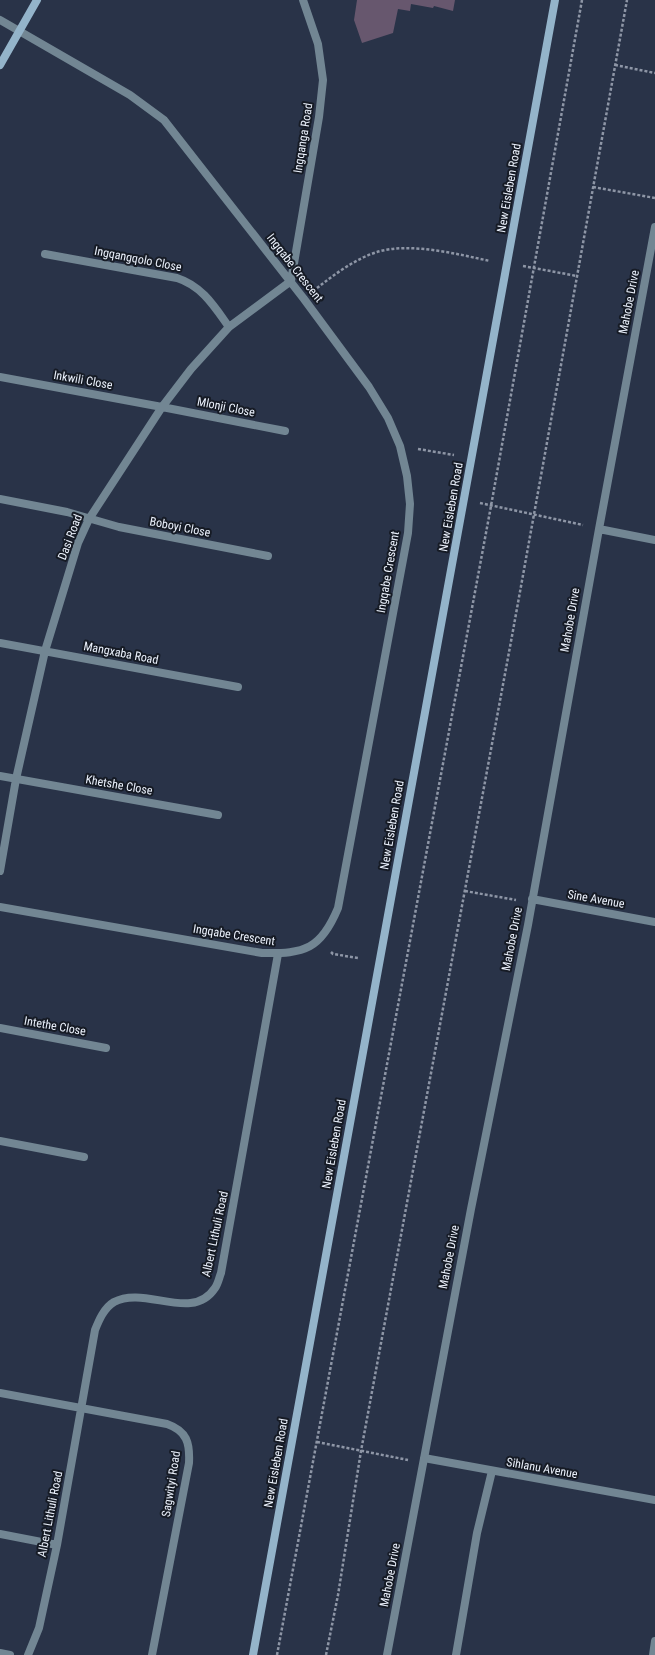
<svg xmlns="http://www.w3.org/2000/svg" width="655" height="1655" viewBox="0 0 655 1655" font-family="'Roboto Condensed',sans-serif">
	<rect width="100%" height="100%" fill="#293348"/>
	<!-- green -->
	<path fill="#67576e" d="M357,0H455L453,11L434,6L433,8L411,4L410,11L398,9L393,33L362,43L354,20Z"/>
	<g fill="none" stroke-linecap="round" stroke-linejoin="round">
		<!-- path -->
		<path stroke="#8e96a6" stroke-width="2.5" stroke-dasharray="3 2" stroke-linecap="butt" d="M615,65L655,73
			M593,187L655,198
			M523,266L577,276
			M317,288C335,274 355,259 377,252C410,242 457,254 490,261
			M418,449L454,455
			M480,503L583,525
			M465,891L516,900
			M331,952L333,954L358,958
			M317,1442L408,1460
			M277,1655L491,506L582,0
			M326,1655L338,1595L361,1451L512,636L627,0"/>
		<!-- lane -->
		<path stroke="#728693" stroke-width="8" d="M456,1655L477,1533L492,1471"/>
		<!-- street -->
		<path stroke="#728693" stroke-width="8" d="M0,20L130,95L164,120L304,299L369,387L388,418L400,446L407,476L410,504L408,533L338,908C321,949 305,954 262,953L0,907
			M45,254L177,278C202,286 214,306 229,327
			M0,377L162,407L285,431
			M0,499L67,512L119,527L268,556
			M599,529L655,540
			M0,643L238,687
			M0,776L218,815
			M0,871L16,779L45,651L78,543L89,519L162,407L191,369L229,327L291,281L319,117L323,80L318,44L303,0
			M532,899L655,922
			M0,1028L106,1048
			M0,1141L84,1157
			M0,1393L167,1424C187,1431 190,1443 189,1463L152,1655
			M424,1458L655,1500
			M0,1534L57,1545
			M0,1653L10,1655
			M28,1655L39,1628L57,1545L95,1330C99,1320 104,1308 114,1302C145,1285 192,1323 215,1288C218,1284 219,1278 221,1273L278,954
			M387,1655L471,1209L528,925L599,529L655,227
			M653,1655L655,1641"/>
		<!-- secondary -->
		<path stroke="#94b4ca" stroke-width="8" d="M0,65L37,0
			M253,1655L555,0"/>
	</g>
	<g text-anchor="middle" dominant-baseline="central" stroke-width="4" stroke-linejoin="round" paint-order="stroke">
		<!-- street labels -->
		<g font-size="12" fill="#ecf2fd" stroke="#161b25">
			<text transform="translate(303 138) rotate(-81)">Ingqanga Road</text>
			<text transform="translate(509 188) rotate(-80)">New Eisleben Road</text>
			<text transform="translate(138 259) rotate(11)">Ingqangqolo Close</text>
			<text transform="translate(295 268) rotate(52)">Ingqabe Crescent</text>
			<text transform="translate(629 302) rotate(-79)">Mahobe Drive</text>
			<text transform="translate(83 380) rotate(10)">Inkwili Close</text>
			<text transform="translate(226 407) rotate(11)">Mlonji Close</text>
			<text transform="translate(451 507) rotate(-80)">New Eisleben Road</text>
			<text transform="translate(180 527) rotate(11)">Boboyi Close</text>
			<text transform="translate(70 537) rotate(-69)">Dasi Road</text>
			<text transform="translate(388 572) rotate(-80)">Ingqabe Crescent</text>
			<text transform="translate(570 620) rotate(-80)">Mahobe Drive</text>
			<text transform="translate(121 653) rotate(11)">Mangxaba Road</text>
			<text transform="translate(119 785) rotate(10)">Khetshe Close</text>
			<text transform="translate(392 825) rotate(-80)">New Eisleben Road</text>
			<text transform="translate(596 899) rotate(10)">Sine Avenue</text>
			<text transform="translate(234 935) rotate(9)">Ingqabe Crescent</text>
			<text transform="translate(512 939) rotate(-79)">Mahobe Drive</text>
			<text transform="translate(55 1026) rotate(10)">Intethe Close</text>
			<text transform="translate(334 1144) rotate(-80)">New Eisleben Road</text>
			<text transform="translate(215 1234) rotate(-78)">Albert Lithuli Road</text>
			<text transform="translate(449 1257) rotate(-79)">Mahobe Drive</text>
			<text transform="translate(276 1463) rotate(-80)">New Eisleben Road</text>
			<text transform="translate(542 1468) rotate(10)">Sihlanu Avenue</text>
			<text transform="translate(171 1484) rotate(-81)">Sagwityi Road</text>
			<text transform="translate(50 1514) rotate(-79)">Albert Lithuli Road</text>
			<text transform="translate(390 1575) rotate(-79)">Mahobe Drive</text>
		</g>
	</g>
</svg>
